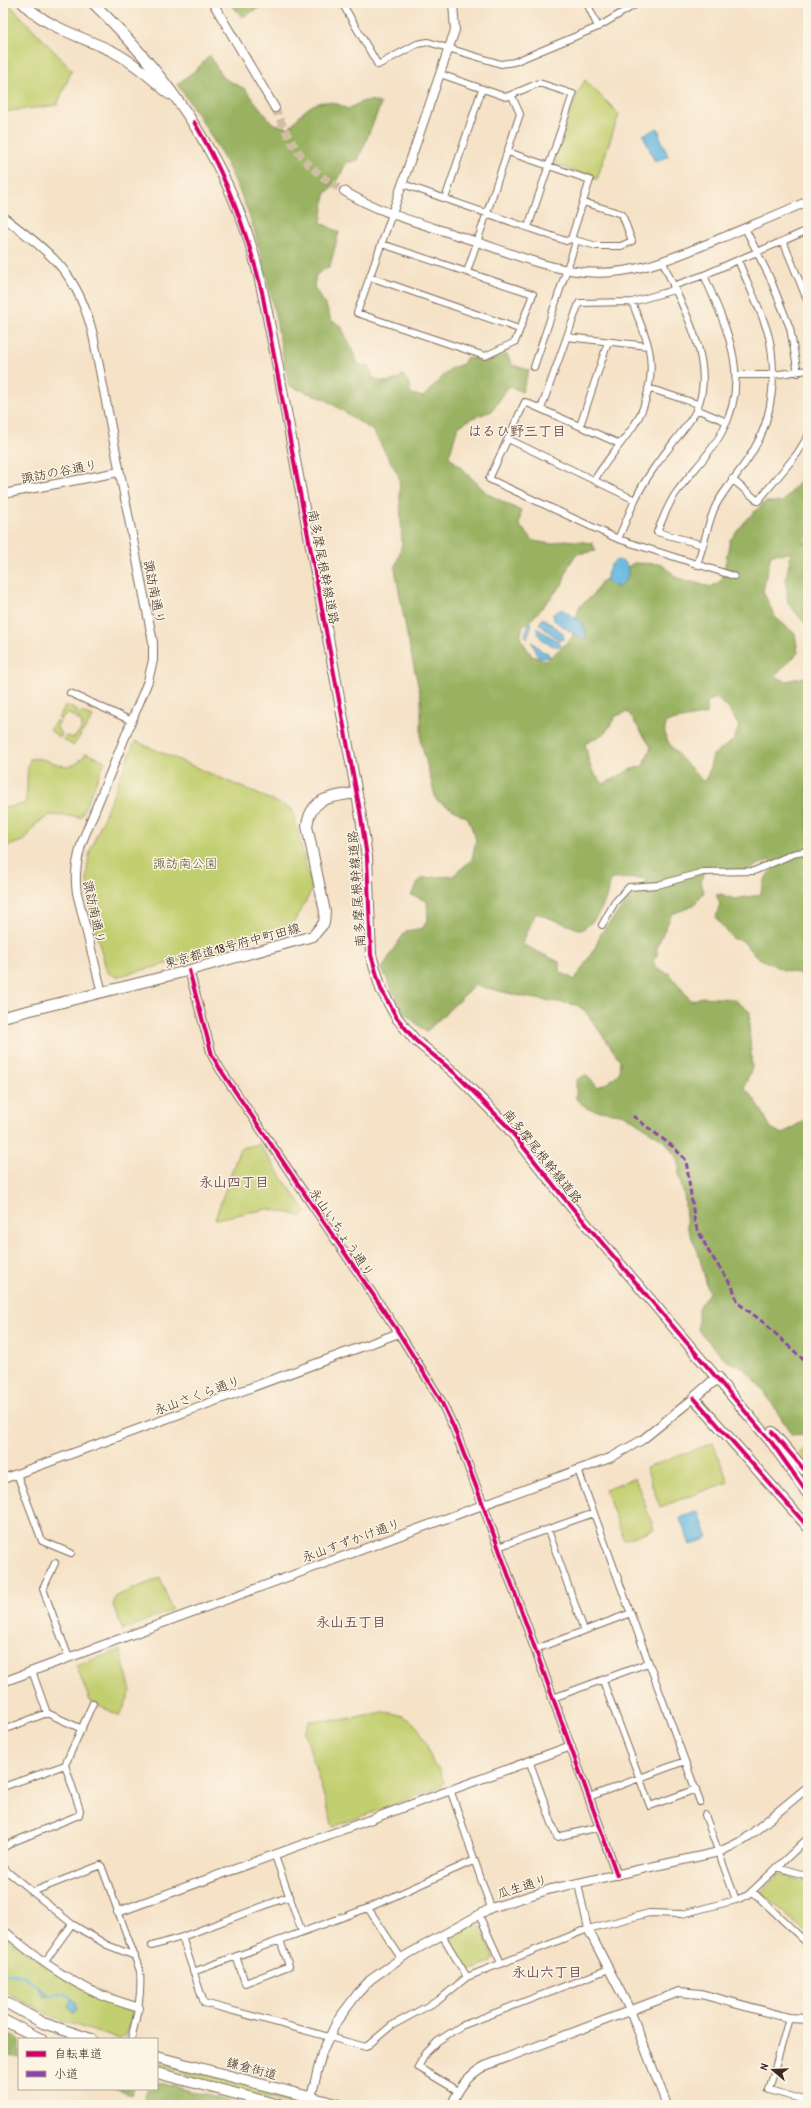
<svg xmlns="http://www.w3.org/2000/svg" width="811" height="2108" viewBox="0 0 811 2108" font-family="'Patrick Hand','Klee One',sans-serif">
	<rect width="100%" height="100%" fill="#fcf5e5"/>
	<filter id="ink" filterUnits="userSpaceOnUse"><feTurbulence type="fractalNoise" baseFrequency=".025" numOctaves="2"/><feDisplacementMap in="SourceGraphic" scale="8" xChannelSelector="R" yChannelSelector="G"/><feConvolveMatrix kernelMatrix="1 2 1 2 8 2 1 2 1" color-interpolation-filters="sRGB"/></filter>
	<filter id="wash" filterUnits="userSpaceOnUse"><feTurbulence type="fractalNoise" baseFrequency=".012" numOctaves="4" result="noise"/><feDisplacementMap in="SourceGraphic" scale="16" xChannelSelector="R" yChannelSelector="G"/><feGaussianBlur stdDeviation="0.9" result="paint"/><feColorMatrix in="noise" values="0 0 0 0 0 0 0 0 0 0 0 0 0 0 0 0 0 1.4 0 .05"/><feComposite in="paint" operator="in"/></filter>
	<g filter="url(#wash)">
		<rect width="100%" height="100%" fill="#f5e2c7"/>
		<!-- green -->
		<path fill="#c2cf70" stroke="#7e7c47" d="M3,3H8L72,70L57,105L3,112Z
			M585,80L619,114L597,179L557,165L554,161L576,96Z
			M66,705L78,711L74,717L69,714L64,715L61,720L58,718Z
			M81,712L93,717L82,733L79,732L82,727L81,721L76,719Z
			M56,720L60,722L57,726L59,732L62,734L60,738L50,730Z
			M78,733L81,735L73,746L63,739L65,736L74,738Z
			M135,741L292,809L312,890L291,927L236,941L217,951L116,977L107,972C97,933 80,891 90,851Z
			M86,753L105,761L81,817L50,815L36,824L25,840L3,848V808L25,804C29,788 25,774 30,759C53,755 68,780 86,753Z
			M259,1144L307,1213L302,1216L268,1209L215,1219L240,1148Z
			M713,1443L728,1482L660,1507L646,1468Z
			M808,1445V1462L799,1453Z
			M635,1478L654,1529L624,1540L605,1489Z
			M160,1578L172,1610L123,1630L113,1605L116,1596Z
			M120,1650L131,1691L120,1716L90,1701L76,1665Z
			M382,1712C419,1714 423,1734 434,1766L439,1768L444,1782L441,1787L333,1827L305,1733L309,1721L340,1720Z
			M779,1874L808,1882V1934L761,1893Z
			M474,1924L480,1926L494,1956L492,1962L472,1970L466,1968L450,1941L452,1936Z
			M3,1934L26,1953L127,2006L134,2014L125,2035L119,2039L59,2020L3,1991Z
			M157,2061L291,2097L289,2104L195,2078L174,2069L157,2065Z"/>
		<!-- forest -->
		<path fill="#99b262" stroke="#6a6e40" fill-rule="evenodd" d="M230,3H268L242,17Z
			M210,55L222,77L245,89L272,123L289,128C307,106 320,93 348,109C360,102 368,97 381,104L358,160L346,163L338,180L325,195L321,223L339,232L330,266L316,275L314,287L327,308L331,320L341,326L359,365L369,366L373,378C385,384 393,383 403,375L411,386L409,393L423,397L451,368L463,364L467,357L487,362L507,354L512,365L529,370L522,392L509,386L492,411L472,418L458,427L449,456L488,494L521,511L519,525L534,541L551,544L565,540L592,543L596,551L576,554L568,567L562,585L533,618L523,626L520,638L532,656L546,661L572,638L579,607L593,595L601,582L634,563L661,564L678,578L711,587L722,580L730,540L748,518L765,502H783L808,470V536L802,544L808,541V627L788,603L786,578L791,553L771,554L763,591L775,617L795,634L798,653L774,677L786,681L806,677L808,675V981L798,974L781,969L755,956L742,940L733,939L716,918L720,903L716,895L721,894L734,899L760,895L766,877L774,868L770,860L744,871L705,868L701,882L704,892L693,906L672,914L657,946V956L653,960L656,968L670,974L691,1001L702,997L734,999L750,1012L749,1027L752,1068L744,1087L758,1104L771,1128L782,1134L808,1118V1434L792,1435L763,1390L743,1367L727,1361L698,1330V1308L709,1293L698,1252L687,1227L684,1195L679,1177V1162L666,1142L626,1115L588,1109L576,1099V1080L586,1075L598,1087L609,1082L619,1073L620,1060L585,1011L577,1005L524,997L475,985L426,1032L403,1012L382,969L393,950L406,931L423,928L428,919L427,901L411,895L421,878L453,876L472,859L476,840L468,818L436,800L421,742V698L408,640L395,569L402,544L399,476L373,431L325,399L289,386C279,337 271,288 257,240C241,183 211,132 177,84L197,69ZM716,698L728,708L739,726L734,740L713,755L708,775L703,782C694,769 669,750 665,734C664,731 666,725 666,722L707,714L706,702ZM628,712L651,747L643,766L629,770L604,784C588,770 590,763 585,744L605,733L616,716ZM646,878L645,882L630,898L601,933L596,946L575,980L559,971V962L522,944L536,913L581,930C601,919 606,900 611,879Z
			M3,2030L19,2039V2058L3,2053Z
			M157,2082L244,2105H162L144,2100L147,2089H157Z
			M114,2089H134L132,2095Z"/>
		<!-- water -->
		<path fill="#65b8e1" stroke="#507180" d="M658,128L660,133L659,134L668,156L655,162L643,135Z
			M617,560C633,562 630,579 619,587L613,586L607,580C607,571 609,564 617,560Z
			M562,609C575,620 585,618 587,638L585,639C573,634 564,628 554,620L553,614Z
			M543,618L563,633L564,639L559,640L539,624Z
			M529,622L532,624L527,638L525,635Z
			M537,628L559,642L561,646C552,648 536,639 537,628Z
			M532,642L542,651L548,653L550,657L544,658L538,657Z
			M698,1511L708,1538L690,1545L680,1518Z
			M38,1986L51,1995H42L37,1987Z
			M72,1998L76,2002L77,2010L73,2012L68,2006Z"/>
		<g fill="none" stroke-linecap="round" stroke-linejoin="round">
			<!-- stream -->
			<path stroke="#65b8e1" stroke-width="2.5" d="M3,1973L24,1976L37,1986
				M51,1995C59,1993 64,1992 71,1999"/>
		</g>
	</g>
	<g filter="url(#ink)">
		<g fill="none" stroke-linecap="round" stroke-linejoin="round">
			<!-- tertiary-tunnel -->
			<path stroke="#d0bda5" stroke-width="8" stroke-dasharray="8 4" stroke-linecap="butt" d="M275,108C291,146 307,170 344,191"/>
			<defs>
				<path id="minor" d="M342,3L378,65L417,44L428,42L501,64L514,62L598,27L638,3
					M587,3L598,27
					M440,74L506,97L539,83L573,94L528,227
					M403,184L566,241L571,239L590,180L508,152
					M445,199L482,89
					M745,228L770,278L790,328L798,373
					M808,230L783,241L808,302
					M571,239L597,246H621L632,241L622,214L583,202
					M382,244L533,294L515,342L485,356L357,313L392,214
					M738,260C748,285 762,311 769,337C777,373 773,417 754,449C743,469 727,485 716,505C710,517 707,532 703,545L657,532C663,519 668,504 676,493C690,473 710,455 722,432C752,377 726,327 704,275Z
					M738,260L783,241
					M467,272L520,114L512,96
					M370,277L519,329
					M673,286L704,275
					M567,337L648,346
					M534,367L575,245L574,240
					M736,375H772L808,370
					M648,388L698,404
					M541,409L579,303L632,302L674,290
					M696,409L727,422
					M580,426L608,342
					M508,439L635,500C649,470 670,448 689,422C725,374 682,309 663,262
					M620,444L525,402L489,479L618,539L734,576
					M595,479C606,461 620,445 633,427C648,405 655,371 648,345C644,330 637,316 632,302
					M732,479L758,501L797,454L808,436
					M618,539L635,500
					M697,565L703,545
					M70,693L132,721
					M602,925L615,902L629,887L658,885L703,872L754,871L793,854L808,851
					M578,1470L700,1802
					M17,1474L42,1541L71,1553
					M548,1530L584,1630
					M498,1547L594,1513
					M55,1563L43,1589L69,1658
					M536,1649L631,1613
					M32,1671L47,1713
					M603,1681L650,1806L696,1789
					M553,1698L648,1663
					M3,1730L47,1713L82,1729
					M530,1763L557,1837L600,1827
					M3,1787L65,1765L93,1703
					M451,1792L491,1908
					M589,1797L685,1761
					M705,1815L736,1900
					M3,1848L13,1842L79,1815L80,1810L65,1765
					M275,1856L302,1932
					M777,1867L808,1876
					M3,1868L72,1924L107,1945L135,1956
					M578,1884L588,1929
					M752,1891L808,1944
					M32,1892L101,1865L140,1971C142,1995 137,2016 131,2039
					M368,1908L401,1958
					M479,1915L501,1963
					M442,1935L467,1977
					M182,1937L204,2003L366,2047L391,2026L439,2000L467,1977L588,1929L649,1913L682,1914L736,1900L748,1895L808,1838
					M152,1946L182,1937L290,1896
					M236,1956L245,1983L289,1966L280,1940
					M44,1963L72,1924
					M193,1972L368,1908L475,1860
					M789,2018L769,2090L808,2101
					M458,2091L418,2067L426,2053L438,2041L461,2026L609,1969"/>
				<path id="tertiary" d="M213,3L275,108
					M344,191C381,214 424,224 465,238C504,250 544,269 585,272C635,277 679,255 724,237C752,225 780,214 808,201
					M392,214L455,30L453,3
					M3,217C52,254 78,273 93,335L153,642V660L148,681L82,842C77,860 74,875 77,893L102,993
					M3,494L119,472
					M189,970L212,1055L220,1069L397,1330L440,1399L454,1428L483,1505L617,1875
					M3,1479L399,1333
					M3,1682L610,1458L642,1440L694,1398
					M118,1912L571,1746
					M588,1929L630,2010L667,2105
					M3,1930C34,1956 64,1979 101,1995C113,2000 127,2004 139,2008
					M309,2105L322,2053L337,2021L358,1993L370,1980L401,1958L491,1908L551,1889L719,1852L744,1840L808,1787
					M452,2105C458,2088 468,2075 485,2066L679,1992L701,1994L789,2018L808,2019"/>
				<path id="primary" d="M23,3C46,27 82,37 112,51C133,62 152,78 169,94
					M93,3C159,67 212,138 244,225C259,266 266,309 275,352L360,811L367,857L371,955L381,989L397,1018L415,1040L456,1074L506,1125L564,1198L772,1443L808,1494
					M3,1017L179,973L313,936L324,923L325,912L307,826C311,796 332,797 356,793
					M718,1377L694,1398L808,1527
					M772,1432L808,1474
					M3,2001L43,2023L91,2039
					M3,2020L41,2039
					M157,2057L340,2105
					M157,2073L279,2105"/>
			</defs>
			<!-- minor casing -->
			<use href="#minor" stroke="#7c6a59" stroke-width="8"/>
			<!-- tertiary casing -->
			<use href="#tertiary" stroke="#7c6a59" stroke-width="10"/>
			<!-- primary casing -->
			<use href="#primary" stroke="#7c6a59" stroke-width="12"/>
			<!-- minor -->
			<use href="#minor" stroke="#fff" stroke-width="6"/>
			<!-- tertiary -->
			<use href="#tertiary" stroke="#fff" stroke-width="8"/>
			<!-- primary -->
			<use href="#primary" stroke="#fff" stroke-width="10"/>
			<!-- quiet -->
			<path stroke="#8e44ad" stroke-width="3" stroke-dasharray="6 3" stroke-linecap="butt" d="M633,1116L672,1146L686,1160L695,1224L709,1252L732,1286L738,1303L763,1322L808,1364"/>
			<defs>
				<path id="cycleway" d="M194,122C226,175 247,231 262,292L360,811L367,857L371,955L381,989L397,1018L415,1040L456,1074L506,1125L564,1198L772,1443L808,1494
					M189,970L212,1055L220,1069L397,1330L440,1399L454,1428L483,1505L617,1875
					M694,1398L808,1527
					M772,1432L808,1474"/>
			</defs>
			<!-- cycleway casing -->
			<use href="#cycleway" stroke="#fcf5e5" stroke-width="6"/>
			<!-- cycleway -->
			<use href="#cycleway" stroke="#d6006c" stroke-width="4"/>
		</g>
	</g>
	<g text-anchor="middle" dominant-baseline="central" stroke-width="3" stroke-linejoin="round" paint-order="stroke">
		<!-- street labels -->
		<g font-size="13" fill="#3b2a1e" stroke="#fcf5e5">
			<text transform="translate(59 471) rotate(-11)">諏訪の谷通り</text>
			<text transform="translate(324 567) rotate(79)">南多摩尾根幹線道路</text>
			<text transform="translate(155 592) rotate(79)">諏訪南通り</text>
			<text transform="translate(356 889) rotate(-94)">南多摩尾根幹線道路</text>
			<text transform="translate(95 912) rotate(78)">諏訪南通り</text>
			<text transform="translate(232 945) rotate(-15)">東京都道18号府中町田線</text>
			<text transform="translate(543 1156) rotate(51)">南多摩尾根幹線道路</text>
			<text transform="translate(342 1232) rotate(56)">永山いちょう通り</text>
			<text transform="translate(197 1395) rotate(-20)">永山さくら通り</text>
			<text transform="translate(351 1540) rotate(-20)">永山すずかけ通り</text>
			<text transform="translate(522 1886) rotate(-17)">瓜生通り</text>
			<text transform="translate(252 2068) rotate(15)">鎌倉街道</text>
		</g>
		<!-- park labels -->
		<g font-size="13" fill="#5d5332" stroke="#fcf5e5">
			<text x="185" y="863">諏訪南公園</text>
		</g>
		<!-- neighbourhood labels -->
		<g font-size="14" font-weight="bold" fill="#6f4d52" stroke="#fcf5e5">
			<text x="517" y="430">はるひ野三丁目</text>
			<text x="234" y="1181">永山四丁目</text>
			<text x="351" y="1621">永山五丁目</text>
			<text x="547" y="1971">永山六丁目</text>
		</g>
	</g>
	<!-- margin -->
	<rect width="811" height="2108" fill="none" stroke="#fcf5e5" stroke-width="16"/>
	<!-- legend -->
	<rect x="18" y="2038" width="140" height="52" fill="#fcf5e5" stroke="#afa495"/>
	<rect x="26" y="2051" width="20" height="6" fill="#d6006c" stroke="#afa495"/>
	<text x="54" y="2058" font-size="12" fill="#3b2a1e">自転車道</text>
	<rect x="26" y="2071" width="20" height="6" fill="#8e44ad" stroke="#afa495"/>
	<text x="54" y="2078" font-size="12" fill="#3b2a1e">小道</text>
	<!-- north arrow -->
	<g transform="translate(773 2070) rotate(289)" stroke="#fcf5e5" stroke-width="3" paint-order="stroke">
	<path d="M0-3L7 15L0 10L-7 15Z" fill="#3b2a1e"/>
	<text y="-6" font-size="11" font-weight="bold" text-anchor="middle" fill="#3b2a1e">N</text>
	</g>
</svg>
